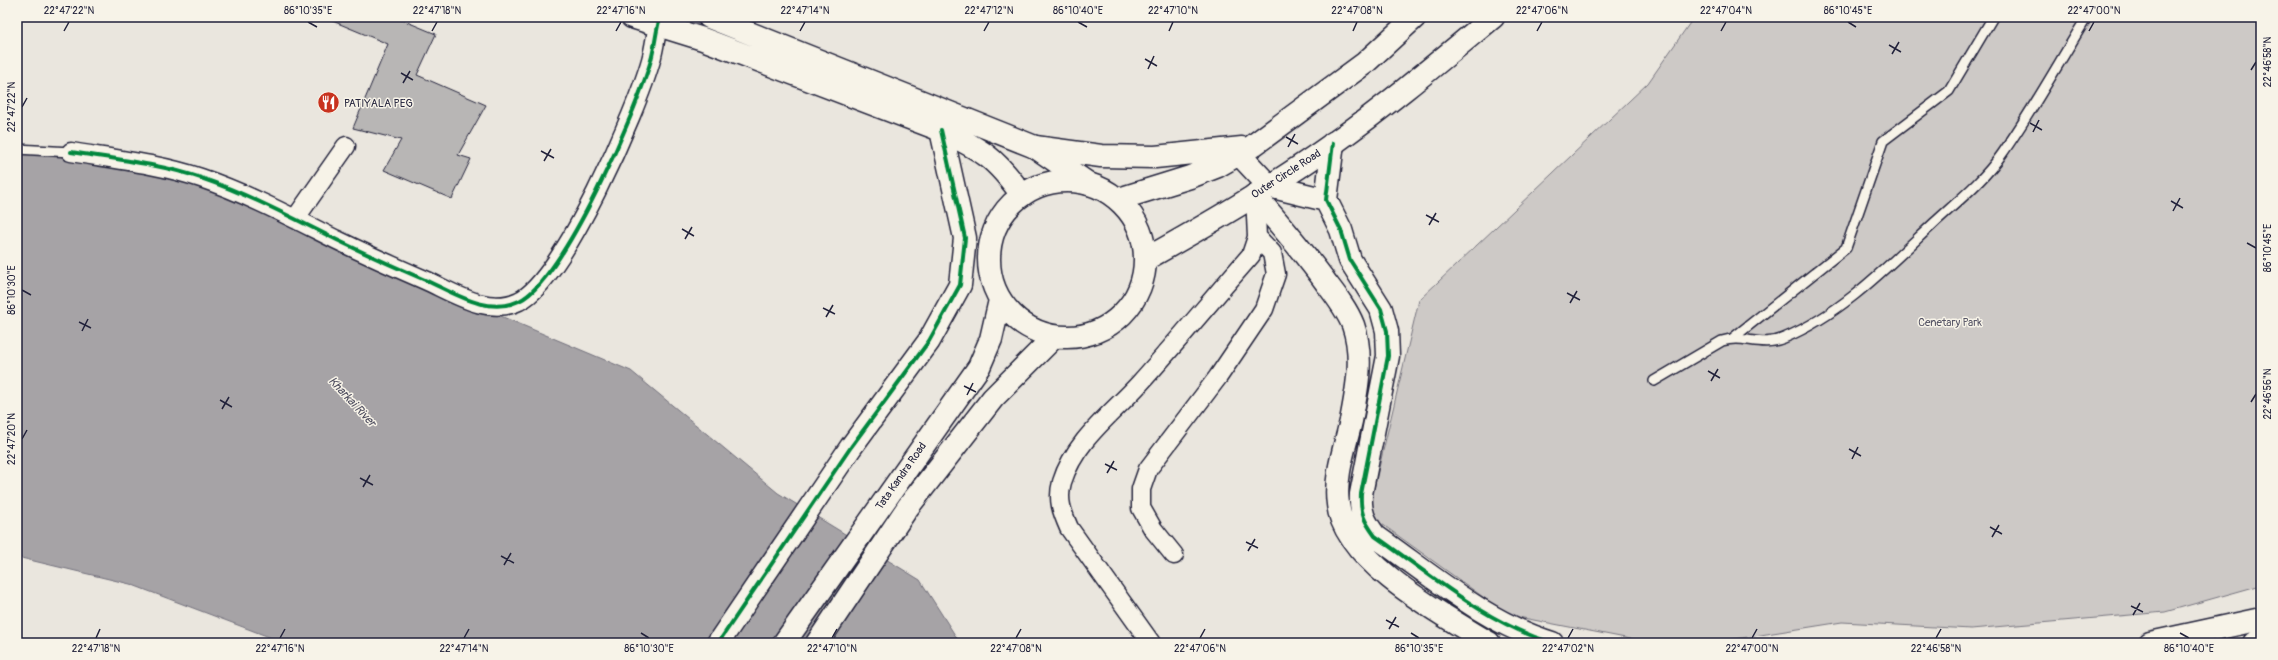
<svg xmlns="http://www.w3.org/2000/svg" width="2278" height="660" viewBox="0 0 2278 660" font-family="Pangolin,sans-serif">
	<rect width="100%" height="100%" fill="#eae6de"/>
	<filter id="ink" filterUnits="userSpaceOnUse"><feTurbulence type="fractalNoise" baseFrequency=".025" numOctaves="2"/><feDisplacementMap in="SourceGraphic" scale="8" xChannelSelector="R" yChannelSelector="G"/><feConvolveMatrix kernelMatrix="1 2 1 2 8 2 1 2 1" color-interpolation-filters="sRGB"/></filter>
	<g filter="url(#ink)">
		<!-- green -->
		<path fill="#cdc9c6" stroke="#787680" d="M1694,17H2261V585L2165,612L1971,629L1842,622L1710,643H1651L1508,615L1368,514L1419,300L1648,83Z"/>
		<!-- water -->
		<path fill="#a6a3a6" stroke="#716f7b" d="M17,147L198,181L465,301L631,371L778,493L920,580L960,643H285L130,584L17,557Z"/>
		<!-- building -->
		<path fill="#b8b6b5" stroke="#22223b" d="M323,17H395L436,34L417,75L486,105L458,155L471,159L452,199L384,170L401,140L353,128L388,44Z"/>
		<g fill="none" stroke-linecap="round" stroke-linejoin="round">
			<defs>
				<path id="service" d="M17,149L71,152
					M1733,338L1846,248L1883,141L1949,91L1993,17
					M1654,381L1722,341C1744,334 1760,348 1784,338C1842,314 1889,265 1934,223C1958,201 1984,180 2002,154C2033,110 2059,62 2087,17"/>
				<path id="minor" d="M71,152C114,159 160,164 201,178C248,194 293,218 337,240C366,254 395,267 425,280C454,293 488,316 519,301C563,281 637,110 651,60C655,46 656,31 660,17
					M295,219L346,146
					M1174,555L1153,529L1141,508V489L1148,469L1218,377L1264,309L1276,274L1272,253L1257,237
					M1151,643L1069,528C1062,512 1057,500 1062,482C1075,440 1112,414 1140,383C1178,341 1214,297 1251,255L1257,237L1255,195"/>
				<path id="tertiary" d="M1333,143L1326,200L1341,230L1350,260L1381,309L1387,331L1388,356L1361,494C1360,513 1364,521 1375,536C1431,575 1486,623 1552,643
					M1269,186L1326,200
					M1255,195C1279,224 1305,253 1327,284C1337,297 1347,310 1353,325C1364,356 1357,390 1351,421C1345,447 1334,477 1338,504C1344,562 1443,615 1489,643
					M718,643L851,447L929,341L960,285L965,238L941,130
					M2150,643L2261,619
					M2254,643L2261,641"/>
				<path id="secondary" d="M632,17L703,39L941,130C982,150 995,157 1022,195
					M709,17L1035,147L1089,184"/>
				<path id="primary" d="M1035,147L1101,156L1155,157L1242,148
					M1239,154L1269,186
					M989 259a78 78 0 1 1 156 0a78 78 0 1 1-156 0Z
					M1119,199L1190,177L1218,166L1251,147L1365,63L1415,17
					M1146,259C1210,223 1274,186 1334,143C1389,104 1441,60 1493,17
					M784,643L979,367L991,339L1000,300
					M817,643L908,507L993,398L1054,337"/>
			</defs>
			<!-- service casing -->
			<use href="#service" stroke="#22223b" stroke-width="12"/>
			<!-- minor casing -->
			<use href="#minor" stroke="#22223b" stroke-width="21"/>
			<!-- tertiary casing -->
			<use href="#tertiary" stroke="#22223b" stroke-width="25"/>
			<!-- secondary casing -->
			<use href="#secondary" stroke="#22223b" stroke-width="25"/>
			<!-- primary casing -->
			<use href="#primary" stroke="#22223b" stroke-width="25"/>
			<!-- service -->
			<use href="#service" stroke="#f7f3e8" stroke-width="9"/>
			<!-- minor -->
			<use href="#minor" stroke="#f7f3e8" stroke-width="18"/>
			<!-- tertiary -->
			<use href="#tertiary" stroke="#f7f3e8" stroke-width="22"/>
			<!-- secondary -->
			<use href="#secondary" stroke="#f7f3e8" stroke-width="22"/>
			<!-- primary -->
			<use href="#primary" stroke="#f7f3e8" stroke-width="22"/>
			<defs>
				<path id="cycleway" d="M1333,143L1326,200L1341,230L1350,260L1381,309L1387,331L1388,356L1361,494C1360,513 1364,521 1375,536C1431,575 1486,623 1552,643
					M71,152C114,159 160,164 201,178C248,194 293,218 337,240C366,254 395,267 425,280C454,293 488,316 519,301C563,281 637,110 651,60C655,46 656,31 660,17
					M718,643L851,447L929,341L960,285L965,238L941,130"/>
			</defs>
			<!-- cycleway casing -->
			<use href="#cycleway" stroke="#f7f3e8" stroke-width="6"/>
			<!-- cycleway -->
			<use href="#cycleway" stroke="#00873e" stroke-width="4"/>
		</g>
	</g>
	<!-- ticks -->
	<path fill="none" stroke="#22223b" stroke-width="1.5" d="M308,22L317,27M1078,22L1087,27M1848,22L1856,27M64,31L69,22M432,31L437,22M616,31L621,22M800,31L805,22M984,31L989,22M1169,31L1173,22M1353,31L1357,22M1537,31L1542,22M1721,31L1726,22M2089,31L2094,22M1889,45L1901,52M1892,54L1899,42M1145,59L1157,66M1148,69L1154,56M2251,70L2256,62M401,73L413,80M403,83L410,71M22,107L27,98M2030,123L2042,130M2033,132L2039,120M1286,137L1298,144M1288,147L1295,134M541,151L554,158M544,161L551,149M2171,201L2183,208M2173,211L2180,198M1426,215L1439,222M1429,225L1436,213M682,229L694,236M685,239L692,227M2247,243L2256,248M22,290L31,295M1567,293L1580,300M1570,303L1577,291M823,308L835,314M826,317L833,305M79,322L91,328M82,331L88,319M1708,371L1720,378M1711,381L1718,369M964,386L976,392M967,395L973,383M220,400L232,407M2251,402L2256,394M222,409L229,397M22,439L27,430M1849,449L1861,456M1852,459L1858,447M1105,464L1117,470M1107,473L1114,461M360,478L373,485M363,487L370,475M1990,527L2002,534M1992,537L1999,525M1246,542L1258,548M1248,551L1255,539M501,556L514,563M504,565L511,553M2131,606L2143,612M2133,615L2140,603M1386,620L1399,627M1389,629L1396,617M641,633L649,638M1411,633L1419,638M2180,633L2189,638M96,638L100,629M280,638L285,629M464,638L469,629M832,638L837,629M1016,638L1021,629M1200,638L1205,629M1568,638L1573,629M1752,638L1757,629M1936,638L1941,629"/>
	<!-- icons -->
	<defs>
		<symbol id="restaurant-disc" viewBox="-11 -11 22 22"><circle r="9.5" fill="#c8321e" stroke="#f7f3e8"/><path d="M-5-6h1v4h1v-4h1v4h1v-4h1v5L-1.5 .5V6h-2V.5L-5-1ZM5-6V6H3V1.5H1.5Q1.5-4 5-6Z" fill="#fff"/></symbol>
	</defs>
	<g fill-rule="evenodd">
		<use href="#restaurant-disc" x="316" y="90" width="25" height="25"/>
	</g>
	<g text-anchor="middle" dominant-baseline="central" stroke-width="3" stroke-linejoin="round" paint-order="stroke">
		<!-- poi labels -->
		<g font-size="11" fill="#22223b" stroke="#f7f3e8" text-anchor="start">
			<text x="344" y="103">PATIYALA PEG</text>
		</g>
		<!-- street labels -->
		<g font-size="11" fill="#22223b" stroke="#f7f3e8">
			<text transform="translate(1286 174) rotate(-33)">Outer Circle Road</text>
			<text transform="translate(901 476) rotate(-55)">Tata Kandra Road</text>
		</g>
		<!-- park labels -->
		<g font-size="11" fill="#555465" stroke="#f7f3e8">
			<text x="1950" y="322">Cenetary Park</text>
		</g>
		<!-- water labels -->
		<g font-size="12" font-style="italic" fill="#504f60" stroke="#f7f3e8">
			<text transform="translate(352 402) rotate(47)">Kharkai River</text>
		</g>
	</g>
	<!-- margin -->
	<rect width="2278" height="660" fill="none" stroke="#f7f3e8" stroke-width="44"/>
	<rect x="22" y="22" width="2234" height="616" fill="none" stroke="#22223b" stroke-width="1.5"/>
	<g font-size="10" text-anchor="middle" fill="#22223b">
		<text x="69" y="14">22°47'22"N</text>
		<text x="308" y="14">86°10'35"E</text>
		<text x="437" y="14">22°47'18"N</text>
		<text x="621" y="14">22°47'16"N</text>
		<text x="805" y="14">22°47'14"N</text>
		<text x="989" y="14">22°47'12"N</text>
		<text x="1078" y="14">86°10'40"E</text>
		<text x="1173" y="14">22°47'10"N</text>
		<text x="1357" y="14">22°47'08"N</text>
		<text x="1542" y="14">22°47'06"N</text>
		<text x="1726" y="14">22°47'04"N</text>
		<text x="1848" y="14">86°10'45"E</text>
		<text x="2094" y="14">22°47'00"N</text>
		<text transform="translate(2267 62) rotate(-90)" y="4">22°46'58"N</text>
		<text transform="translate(11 107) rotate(-90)" y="4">22°47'22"N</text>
		<text transform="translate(2267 248) rotate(-90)" y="4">86°10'45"E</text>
		<text transform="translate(11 290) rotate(-90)" y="4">86°10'30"E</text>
		<text transform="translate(2267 394) rotate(-90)" y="4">22°46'56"N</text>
		<text transform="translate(11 439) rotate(-90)" y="4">22°47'20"N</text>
		<text x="96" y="652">22°47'18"N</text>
		<text x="280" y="652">22°47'16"N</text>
		<text x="464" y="652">22°47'14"N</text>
		<text x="649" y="652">86°10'30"E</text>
		<text x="832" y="652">22°47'10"N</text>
		<text x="1016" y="652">22°47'08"N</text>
		<text x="1200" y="652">22°47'06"N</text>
		<text x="1419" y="652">86°10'35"E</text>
		<text x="1568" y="652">22°47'02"N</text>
		<text x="1752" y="652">22°47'00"N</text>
		<text x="1936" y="652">22°46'58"N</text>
		<text x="2189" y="652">86°10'40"E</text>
	</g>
</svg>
